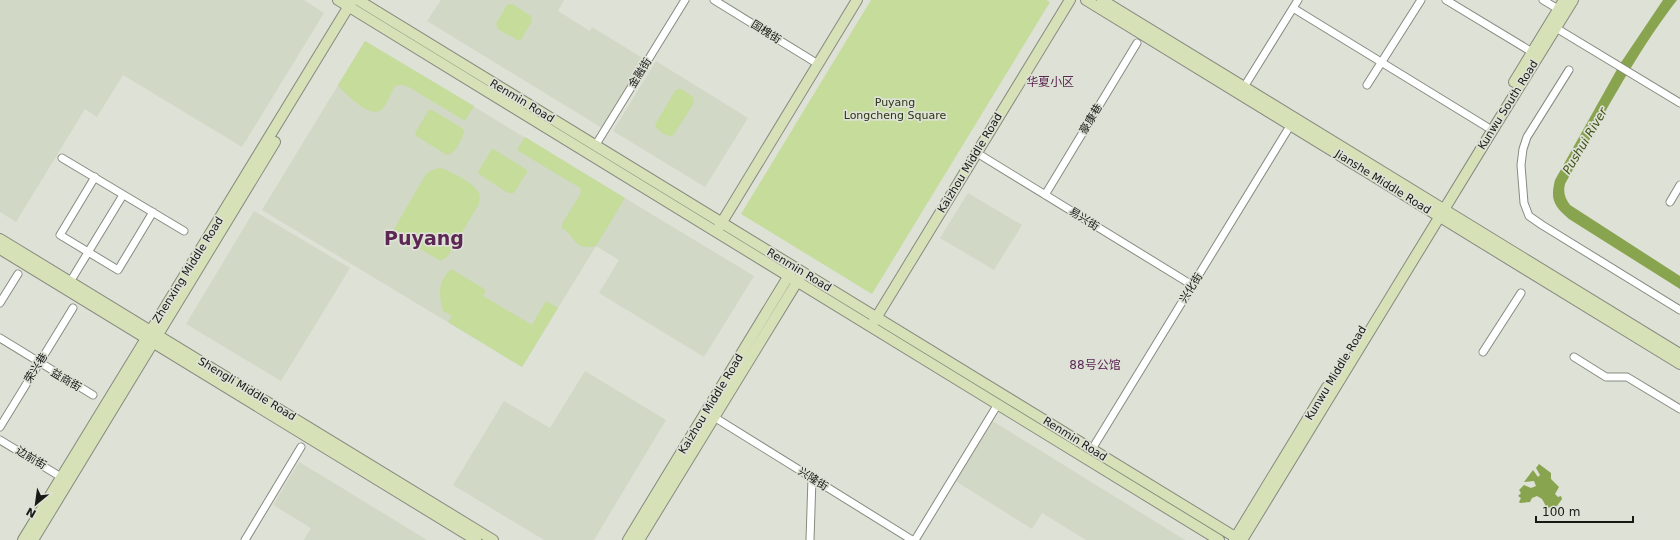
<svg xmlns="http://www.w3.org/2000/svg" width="1680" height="540" viewBox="0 0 1680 540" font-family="'DejaVu Sans','Noto Sans SC',sans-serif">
	<rect width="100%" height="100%" fill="#dde1d6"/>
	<!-- built -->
	<path fill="#d1d8c5" d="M0,0H304L324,13L242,147L123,75L97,117L85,109L16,222L0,212Z
		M441,0H564L558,11L590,31L592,27L644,59L602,128L427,21Z
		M365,41L754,276L704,357L599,293L619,260L596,246L522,367L262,210Z
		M656,61L748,118L705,187L613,131Z
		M968,193L1022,225L994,270L940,238Z
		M254,211L350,268L281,381L186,324Z
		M585,371L666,420L594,540H544L453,485L504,401L550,428Z
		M991,420L1185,540H1086L1042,513L1032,529L954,480Z
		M299,462L329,480L427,540H304L311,528L273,505Z"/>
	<!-- green -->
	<path fill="#c5dc9b" d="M871,0H1046L1050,2L872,294L741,214Z
		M512,4L531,16L532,21L521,40H517L498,29L496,24L507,5Z
		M365,41L474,106L465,121L407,86L401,85L395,86C391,93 387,105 381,110C371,119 344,93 338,85Z
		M678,89H681L693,97L694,103L674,134L672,136C666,136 658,131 655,126L656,123L675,91Z
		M429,110H432L462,128L464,131C463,138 455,154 447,155L416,136L415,133Z
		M525,137L625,198L596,246C574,251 576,237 562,228V224L581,193L580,188L517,150Z
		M492,149L495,150L527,170V172L514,193H508L479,174L478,172Z
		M439,168C448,169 473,183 478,191C480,195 480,199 479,204L448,256L441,261L394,234V229L426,174L432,170Z
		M451,269L486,290L483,296L532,325L546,301L558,308L522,367L448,322L452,316L443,311C439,294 437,283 451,269Z"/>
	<!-- water -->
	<path fill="#89a44f" d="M1663,0H1677C1633,57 1600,122 1565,184C1563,193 1565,198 1570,205L1680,276V289L1569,219C1554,206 1550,200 1555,180L1620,64Z
		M1539,464L1551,473V479L1559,487L1555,494L1558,497L1561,496L1562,499L1557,506L1547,508L1542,499L1537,496L1532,498L1530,502L1520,503L1519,502L1521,498L1518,496L1521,493L1519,490L1524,485L1531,488L1536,486L1534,481L1524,482L1533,470L1538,477L1540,475L1536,468Z"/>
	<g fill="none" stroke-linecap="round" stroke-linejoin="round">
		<defs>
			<path id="street" d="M714,0L818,64
				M1446,0L1532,52
				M1543,0L1558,9
				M1293,8L1487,127
				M1556,28L1680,103
				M1569,70L1527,137L1523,149L1521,165L1524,203L1529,216L1542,225L1680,310
				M1367,85L1421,0
				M1244,87L1298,0
				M595,146L685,0
				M977,153L1192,285
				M62,158L184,231
				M95,177L60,235L118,270L153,212
				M1045,195L1137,43
				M1670,202L1680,185
				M70,282L123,195
				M0,303L18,274
				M0,338L93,395
				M1483,352L1521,293
				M1574,357L1606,377H1627L1680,409
				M714,417L912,540
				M0,427L73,308
				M0,440L61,477
				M1092,449L1290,126
				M245,540L301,447
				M810,540L812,478
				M915,540L998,404"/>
			<path id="secondary" d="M338,0L1219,540
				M358,0L1240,540
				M1086,0L1680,364
				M1102,0L1680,354
				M1514,82L1564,0
				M719,227L857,0
				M0,239L493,540
				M0,249L476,540
				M873,323L1070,0
				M23,540C132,360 244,181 352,1
				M33,540L275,142
				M628,540L791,272
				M639,540L800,277
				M1234,540L1327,387
				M1242,540L1492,131L1573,0"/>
		</defs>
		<!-- street casing -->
		<use href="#street" stroke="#868b80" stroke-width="9"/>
		<!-- secondary casing -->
		<use href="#secondary" stroke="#868b80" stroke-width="12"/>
		<!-- street -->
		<use href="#street" stroke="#fff" stroke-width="7"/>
		<!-- secondary -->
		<use href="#secondary" stroke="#d7e1b7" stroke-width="10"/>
	</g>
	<g text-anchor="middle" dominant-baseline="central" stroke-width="3.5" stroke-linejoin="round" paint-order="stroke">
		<!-- street labels -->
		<g font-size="11" fill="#171915" stroke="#dde1d6">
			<text transform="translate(766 32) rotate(32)">国槐街</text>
			<text transform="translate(640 73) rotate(-58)">金融街</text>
			<text transform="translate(522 101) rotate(31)">Renmin Road</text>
			<text transform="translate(1508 105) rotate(-58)">Kunwu South Road</text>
			<text transform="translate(1091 119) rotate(-59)">豪康巷</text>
			<text transform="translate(970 163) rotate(-59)">Kaizhou Middle Road</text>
			<text transform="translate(1383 182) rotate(32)">Jianshe Middle Road</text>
			<text transform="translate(1084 219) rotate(32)">易兴街</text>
			<text transform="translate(188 270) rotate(-58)">Zhenxing Middle Road</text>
			<text transform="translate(799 270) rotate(31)">Renmin Road</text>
			<text transform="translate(1191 288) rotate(-58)">兴化街</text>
			<text transform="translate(36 368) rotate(-58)">荣兴巷</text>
			<text transform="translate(1336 373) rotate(-59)">Kunwu Middle Road</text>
			<text transform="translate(66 380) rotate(31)">益商街</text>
			<text transform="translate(247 389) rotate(31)">Shengli Middle Road</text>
			<text transform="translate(711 404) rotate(-59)">Kaizhou Middle Road</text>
			<text transform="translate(1075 439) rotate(32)">Renmin Road</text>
			<text transform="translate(31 458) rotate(31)">边前街</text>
			<text transform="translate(813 479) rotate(32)">兴隆街</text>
		</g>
		<!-- park labels -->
		<g font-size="11" fill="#2c3713" stroke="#dde1d6">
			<text x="895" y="102">Puyang<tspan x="895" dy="13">Longcheng Square</tspan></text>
		</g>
		<!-- neighbourhood labels -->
		<g font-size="12" fill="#5d2754" stroke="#dde1d6">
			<text x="1050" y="82">华夏小区</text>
			<text x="1095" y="365">88号公馆</text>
		</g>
		<!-- water labels -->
		<g font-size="12" font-style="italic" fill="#415215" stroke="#dde1d6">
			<text transform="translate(1585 141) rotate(-59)">Pushui River</text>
		</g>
		<!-- town labels -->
		<g font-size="19" font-weight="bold" fill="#5d2754" stroke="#dde1d6">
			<text x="424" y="238">Puyang</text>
		</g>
	</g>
	<!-- north arrow -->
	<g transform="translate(36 504) rotate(209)" stroke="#dde1d6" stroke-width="3" paint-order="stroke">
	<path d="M0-3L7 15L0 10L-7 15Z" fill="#171915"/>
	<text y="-6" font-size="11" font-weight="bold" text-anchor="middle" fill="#171915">N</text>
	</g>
	<!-- scale -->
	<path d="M1536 516v6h97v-6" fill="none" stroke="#171915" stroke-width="2"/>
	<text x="1542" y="516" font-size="12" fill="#171915" stroke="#dde1d6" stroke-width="3" paint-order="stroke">100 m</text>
</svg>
